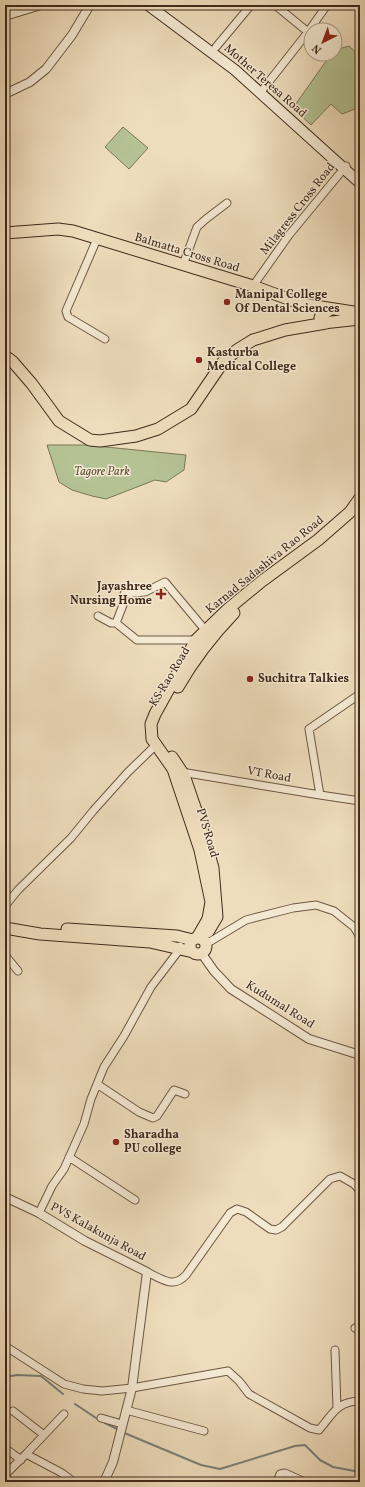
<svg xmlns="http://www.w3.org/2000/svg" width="365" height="1487" viewBox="0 0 365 1487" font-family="Vollkorn,serif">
	<rect width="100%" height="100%" fill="#eeddbc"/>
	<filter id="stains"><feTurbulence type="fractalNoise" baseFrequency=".005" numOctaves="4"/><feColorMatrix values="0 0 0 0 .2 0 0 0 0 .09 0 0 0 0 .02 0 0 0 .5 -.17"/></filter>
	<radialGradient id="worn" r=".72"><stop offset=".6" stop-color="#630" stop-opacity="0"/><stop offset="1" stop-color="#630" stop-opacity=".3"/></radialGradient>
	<!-- green -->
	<path fill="#b4c294" stroke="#7a7658" d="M349,46L360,56V107L342,114L331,104L311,125L293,108L331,54H335V50Z
		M123,127L148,148L129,169L105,147Z
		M47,445H86L186,455L184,470L166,482L155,480L106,499L92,496L72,490L59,482Z"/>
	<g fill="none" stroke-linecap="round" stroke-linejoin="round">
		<!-- stream -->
		<path stroke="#78807a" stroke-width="2" d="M5,1377L17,1375L41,1376L63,1394
			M75,1404L99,1420
			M105,1423L119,1430
			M122,1432L201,1465L220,1469L295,1446L305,1445L320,1460L333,1467L360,1472"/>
		<defs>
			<path id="minor" d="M275,5L308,32
				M216,47L251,5
				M264,88L308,32L327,5
				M97,239L66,311L68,317L105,339
				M183,265L197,227L206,219L227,203
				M253,286L289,235L346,166
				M98,616L111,623H116L137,640H196L198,642
				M116,623L123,605L124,594L145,592L165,582L206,631
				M181,772L320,795L360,801
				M320,795L309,729L360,694
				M5,906L18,890L71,838L93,811L128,772L156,745
				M206,944L246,920L293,908L316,905L334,911L354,927L360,937
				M5,955L18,971
				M97,1084L139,1112L153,1118L157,1116L174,1090L185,1094
				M69,1157L135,1200
				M354,1184L360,1191
				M5,1208L8,1198
				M39,1213L52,1186L64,1169L84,1124L91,1099L104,1067L124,1036L151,987L180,949V946
				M147,1272C162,1279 173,1289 186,1275L230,1213L237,1209L246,1212L270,1229L276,1230L282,1227L330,1179L340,1176L354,1184L360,1182
				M355,1328L360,1330
				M5,1346L64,1384L83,1389L102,1391L132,1388L228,1371L239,1381L249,1394L310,1428L319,1430C332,1415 337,1401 360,1401
				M335,1350L337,1408
				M126,1410L204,1431
				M13,1411L44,1435
				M101,1418L122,1424
				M5,1448L21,1460
				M26,1454L62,1473L74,1482
				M5,1475L26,1454L64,1414
				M277,1482L280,1474L285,1473L305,1482"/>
			<path id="tertiary" d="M5,16L41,5
				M5,94L30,82L46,69L72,35L90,5
				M202,954L214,971L231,989L309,1039L360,1055
				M5,1197L39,1213L85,1241L147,1272L132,1388L113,1462L104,1482"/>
			<path id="secondary" d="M148,5L235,70L360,183"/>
			<path id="primary" d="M5,233L58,229L73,231L253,286L302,304L360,313
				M331,309L321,315L320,318L323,323L360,319
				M5,356L13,362L32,384L59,421L90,440L100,441L136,436L158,429L191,409L223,362L237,350L253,340L285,330L326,323
				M178,687C194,659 212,636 234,613
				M172,757L184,775L200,822L213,868L217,917L208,932
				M5,928L40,934L150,942L193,952
				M67,929L177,936L193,940
				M190 946a8 8 0 1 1 16 0a8 8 0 1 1-16 0Z
				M197,938L208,919L211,902L200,850L173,769L152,739L151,724L155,714L196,640L228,609L262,581L318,540L350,512L360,498"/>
		</defs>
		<!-- minor casing -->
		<use href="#minor" stroke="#6c5643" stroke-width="9"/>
		<!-- tertiary casing -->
		<use href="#tertiary" stroke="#6c5643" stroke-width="10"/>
		<!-- secondary casing -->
		<use href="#secondary" stroke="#41291b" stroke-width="12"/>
		<!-- primary casing -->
		<use href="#primary" stroke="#41291b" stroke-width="13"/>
		<!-- minor -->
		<use href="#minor" stroke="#f4e9d3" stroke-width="7"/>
		<!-- tertiary -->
		<use href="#tertiary" stroke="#f4e9d3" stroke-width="8"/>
		<!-- secondary -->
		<use href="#secondary" stroke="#f4e9d3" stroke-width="10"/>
		<!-- primary -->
		<use href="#primary" stroke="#eeddbc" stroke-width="11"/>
	</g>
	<!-- markers -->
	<g fill="#8f2418" stroke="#f4e9d3" stroke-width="1.5">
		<circle cx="227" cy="302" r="4"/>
		<circle cx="199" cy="360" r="4"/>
		<path d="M159 588h4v4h4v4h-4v4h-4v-4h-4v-4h4z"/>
		<circle cx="250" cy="679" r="4"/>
		<circle cx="116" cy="1142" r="4"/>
	</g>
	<g text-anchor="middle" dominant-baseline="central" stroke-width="3" stroke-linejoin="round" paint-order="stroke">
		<!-- street labels -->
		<g font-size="12" fill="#41291b" stroke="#f4e9d3">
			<text transform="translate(265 81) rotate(41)">Mother Teresa Road</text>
			<text transform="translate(298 209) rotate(-52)">Milagress Cross Road</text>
			<text transform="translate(187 253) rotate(17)">Balmatta Cross Road</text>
			<text transform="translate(265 565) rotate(-39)">Karnad Sadashiva Rao Road</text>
			<text transform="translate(170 677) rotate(-59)">KS Rao Road</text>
			<text transform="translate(269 775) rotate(10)">VT Road</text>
			<text transform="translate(207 833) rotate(73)">PVS Road</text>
			<text transform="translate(280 1005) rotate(32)">Kudumal Road</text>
			<text transform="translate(98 1232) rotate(29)">PVS Kalakunja Road</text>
		</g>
		<!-- poi labels -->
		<g font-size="12" font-weight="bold" fill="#41291b" stroke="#f4e9d3" text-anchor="start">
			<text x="235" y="295">Manipal College<tspan x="235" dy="14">Of Dental Sciences</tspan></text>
			<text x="207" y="353">Kasturba<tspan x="207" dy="14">Medical College</tspan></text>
			<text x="152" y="587" text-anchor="end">Jayashree<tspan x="152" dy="14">Nursing Home</tspan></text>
			<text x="258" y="679">Suchitra Talkies</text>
			<text x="124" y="1135">Sharadha<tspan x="124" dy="14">PU college</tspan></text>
		</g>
		<!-- park labels -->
		<g font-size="12" font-style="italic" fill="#5e4f39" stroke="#f4e9d3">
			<text x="102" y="472">Tagore Park</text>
		</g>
	</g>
	<!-- margin -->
	<rect width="365" height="1487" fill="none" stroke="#eeddbc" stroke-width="20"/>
	<rect x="6" y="6" width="353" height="1475" fill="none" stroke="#41291b" stroke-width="2"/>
	<rect x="10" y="10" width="345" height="1467" fill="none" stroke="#41291b"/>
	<!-- north arrow -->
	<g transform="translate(323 42) rotate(222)"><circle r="19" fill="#f4e9d3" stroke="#ac9c89"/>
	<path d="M0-3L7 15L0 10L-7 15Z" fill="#8f2418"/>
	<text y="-6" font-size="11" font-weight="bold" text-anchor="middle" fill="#41291b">N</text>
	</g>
	<rect width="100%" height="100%" filter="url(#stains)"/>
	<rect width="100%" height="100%" fill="url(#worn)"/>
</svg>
